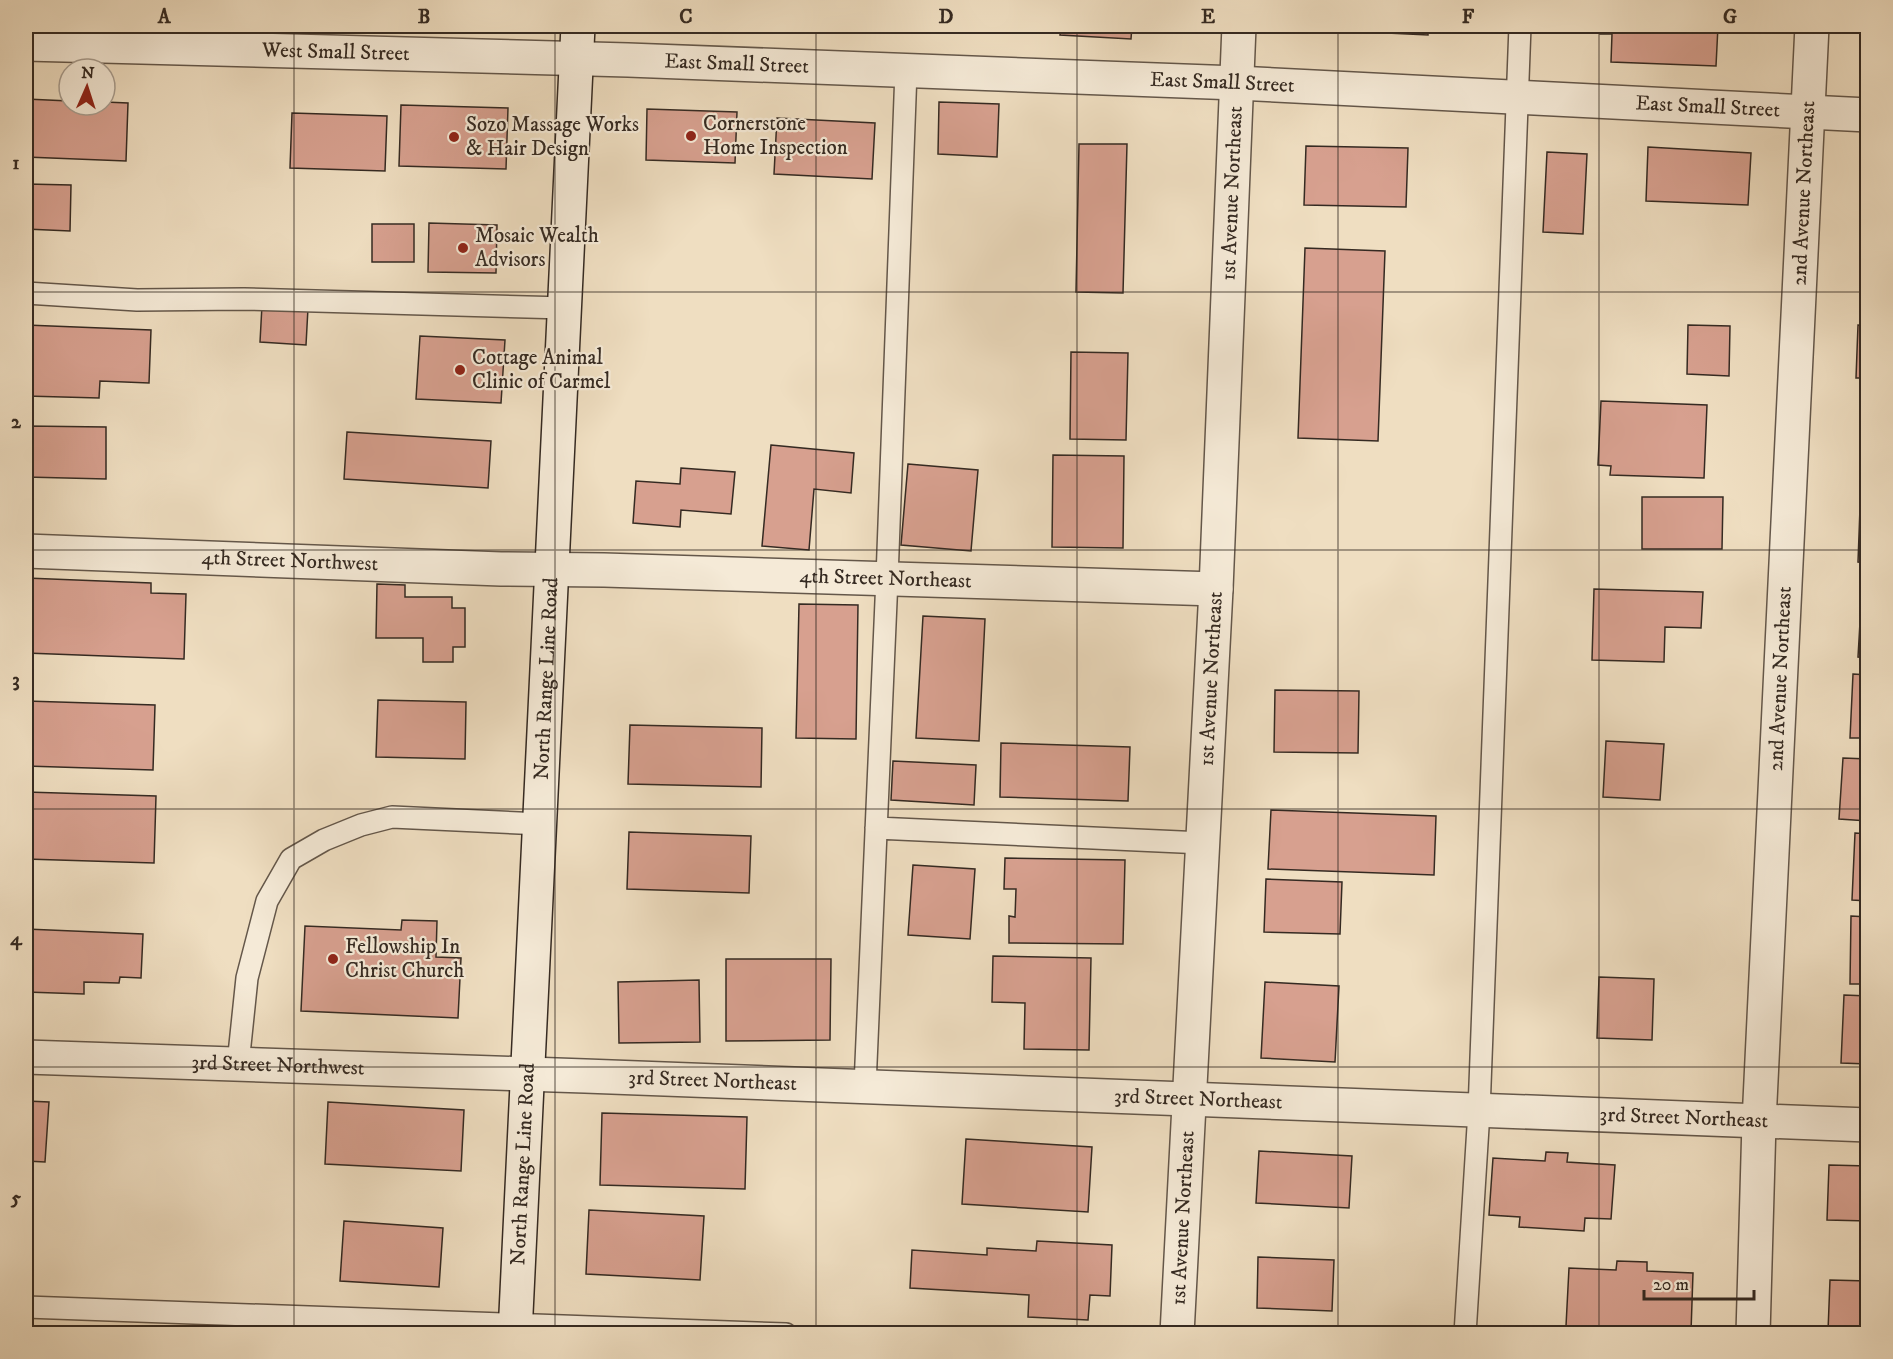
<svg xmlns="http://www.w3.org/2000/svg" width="1893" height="1359" viewBox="0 0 1893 1359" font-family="'IM FELL DW Pica',serif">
	<rect width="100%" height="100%" fill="#efdec1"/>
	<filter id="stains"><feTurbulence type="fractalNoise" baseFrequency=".00333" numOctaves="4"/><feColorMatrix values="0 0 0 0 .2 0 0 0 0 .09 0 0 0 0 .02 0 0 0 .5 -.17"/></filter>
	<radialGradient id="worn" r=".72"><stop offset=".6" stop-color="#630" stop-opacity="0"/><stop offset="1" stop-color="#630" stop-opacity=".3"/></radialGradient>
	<!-- building -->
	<path fill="#d7a08f" stroke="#352a22" stroke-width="1.5" d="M1061,26H1132L1131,39L1060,35Z
		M1324,26H1428V35L1324,30Z
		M1600,26H1718L1716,66L1611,62L1612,34H1600Z
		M26,99L69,101V105H105V102L128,103L126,161L26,157Z
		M939,102L999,104L997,157L938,154Z
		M401,105L508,108L506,169L399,166Z
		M647,109L737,112L735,163L646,160Z
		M292,113L387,116L385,171L290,168Z
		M777,118L875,123L872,179L774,174Z
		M1079,144H1127L1123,293L1076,292Z
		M1306,146L1408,148L1406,207L1304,205Z
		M1648,147L1751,153L1748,205L1646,201Z
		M1547,152L1587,154L1583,234L1543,232Z
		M26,184L71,185L70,231L26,229Z
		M429,223L497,225L496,273L428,272Z
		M372,224H414V262H372Z
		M1305,248L1385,251L1378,441L1298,438Z
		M262,305L308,308L306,345L260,342Z
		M26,325L151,330L149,383L100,381L99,398L26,396Z
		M1688,325L1730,326L1729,376L1687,374Z
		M1858,325L1868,326V378H1856Z
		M420,336L505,340L501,403L416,399Z
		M1071,352L1128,353L1126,440L1070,439Z
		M1601,401L1707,405L1704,478L1610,475L1611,466L1598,465Z
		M26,426L106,427V479L26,477Z
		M347,432L491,441L488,488L344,479Z
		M771,445L854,453L851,493L814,489L809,550L762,546Z
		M1053,455L1124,456L1123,548L1052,547Z
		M908,464L978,470L971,551L901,545Z
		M681,468L735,472L731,514L681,510L680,527L633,523L636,481L680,484Z
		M1642,497H1723L1722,549H1642Z
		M1860,508L1868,509V563L1858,562Z
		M26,578L151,583V593L186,594L184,659L26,653Z
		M377,584L405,585V597H452V608H465V647H453V662H423V638H376Z
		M1862,588H1868V658L1858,657Z
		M1594,589L1703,592L1701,628L1665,627L1664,662L1592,660Z
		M799,604L858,605L856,739L796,738Z
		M923,616L985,619L979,741L916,738Z
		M1853,674L1868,675V738H1850Z
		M1275,690L1359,691L1358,753L1274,752Z
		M378,700L466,702L465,759L376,757Z
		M26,701L155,705L153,770L26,766Z
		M630,725L762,728L761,787L628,784Z
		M1606,741L1664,744L1660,800L1603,797Z
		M1001,743L1130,747L1128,801L1000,797Z
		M1843,758L1868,759V821L1839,819Z
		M893,761L976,765L974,805L891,800Z
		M26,792L156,796L154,863L26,859Z
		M1271,810L1436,816L1434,875L1268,869Z
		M629,832L751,836L749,893L627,889Z
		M1855,833L1868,834V901L1852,900Z
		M1005,858L1125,860L1123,944L1009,943V916L1015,917L1016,889H1004Z
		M913,865L975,869L970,939L908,935Z
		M1266,879L1342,882L1340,934L1264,932Z
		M1851,916L1868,917V984H1850Z
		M402,920L437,921L436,957L461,958L458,1018L301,1011L305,926L401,930Z
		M26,929L143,934L141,978L120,977L119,983L84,982V994L26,992Z
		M993,956L1091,958L1089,1050L1024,1049L1025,1003L992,1002Z
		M726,959H831L830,1040L726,1041Z
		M1599,977L1654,979L1652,1040L1597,1038Z
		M699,980L700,1042L619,1043L618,982Z
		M1265,982L1339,986L1335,1062L1261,1058Z
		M1844,995L1868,996V1064L1841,1063Z
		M26,1101L49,1102L45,1162L26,1161Z
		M328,1102L464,1110L461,1171L325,1164Z
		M602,1113L747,1117L745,1189L600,1185Z
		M966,1139L1092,1147L1088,1212L962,1204Z
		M1259,1151L1352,1156L1349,1208L1256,1203Z
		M1546,1152L1568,1153L1567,1162L1615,1165L1611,1219L1585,1218L1584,1231L1519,1227L1520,1217L1489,1215L1493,1158L1545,1161Z
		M1829,1165L1868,1166V1221L1827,1220Z
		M589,1210L704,1216L700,1280L586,1274Z
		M344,1221L443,1228L439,1287L340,1281Z
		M1037,1241L1112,1245L1110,1296L1090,1295L1088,1320L1028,1317L1029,1295L910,1288L912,1250L987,1255V1248L1036,1251Z
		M1258,1257L1334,1260L1332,1311L1257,1308Z
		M1617,1261L1647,1262V1271L1693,1273L1691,1332L1660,1330V1334H1594L1595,1327L1566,1326L1569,1268L1616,1270Z
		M1830,1280L1868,1281V1333L1828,1331Z
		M326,1326L429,1331V1334H326Z"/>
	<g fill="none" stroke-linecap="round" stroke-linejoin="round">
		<defs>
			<path id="service" d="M26,293L137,300L244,299L565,308
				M876,828L1203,843
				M238,1064L247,978L267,901L291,859L324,840L361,825L392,817L541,824
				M865,1086L887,578L906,71
				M26,1307L786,1334
				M1465,1334L1479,1111L1520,26"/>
			<g id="minor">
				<path id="s1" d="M26,44L628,60L1237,83L1868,115"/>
				<path id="s2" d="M26,551L501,569L604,570L1216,589"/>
				<path id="s3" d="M26,1057L585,1076L1868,1125"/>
				<path id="s4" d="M1177,1334L1216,589L1239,26"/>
				<path id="s5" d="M1753,1334L1759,1122L1812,26"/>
			</g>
			<g id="secondary">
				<path id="s6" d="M515,1334L578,26"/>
			</g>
		</defs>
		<!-- service casing -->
		<use href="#service" stroke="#64574a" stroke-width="24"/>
		<!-- minor casing -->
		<use href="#minor" stroke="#64574a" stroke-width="36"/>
		<!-- secondary casing -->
		<use href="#secondary" stroke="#352a22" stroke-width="36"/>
		<!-- service -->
		<use href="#service" stroke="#f5ead7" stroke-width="21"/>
		<!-- minor -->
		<use href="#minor" stroke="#f5ead7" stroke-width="33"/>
		<!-- secondary -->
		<use href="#secondary" stroke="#f5ead7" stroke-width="33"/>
	</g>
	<!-- grid -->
	<path fill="none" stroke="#352a22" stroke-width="1.5" stroke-opacity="0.55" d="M294,26V1334M555,26V1334M816,26V1334M1077,26V1334M1338,26V1334M1599,26V1334M26,292H1868M26,550H1868M26,809H1868M26,1067H1868"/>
	<!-- markers -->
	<g fill="#8f2418" stroke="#f5ead7" stroke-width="2">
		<circle cx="691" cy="136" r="6"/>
		<circle cx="454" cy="137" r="6"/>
		<circle cx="463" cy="248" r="6"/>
		<circle cx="460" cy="370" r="6"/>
		<circle cx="333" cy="959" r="6"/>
	</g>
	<g text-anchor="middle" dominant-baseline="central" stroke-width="4.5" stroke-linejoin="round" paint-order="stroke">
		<!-- street labels -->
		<g font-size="21" fill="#352a22" stroke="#f5ead7">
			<text stroke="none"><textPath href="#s1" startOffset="310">West Small Street</textPath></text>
			<text stroke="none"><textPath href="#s1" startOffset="711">East Small Street</textPath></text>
			<text stroke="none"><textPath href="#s1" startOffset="1197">East Small Street</textPath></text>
			<text stroke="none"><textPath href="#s1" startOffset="1683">East Small Street</textPath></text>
			<text stroke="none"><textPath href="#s4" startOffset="1142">1st Avenue Northeast</textPath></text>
			<text stroke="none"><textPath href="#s5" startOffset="1142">2nd Avenue Northeast</textPath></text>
			<text stroke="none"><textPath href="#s2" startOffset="264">4th Street Northwest</textPath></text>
			<text stroke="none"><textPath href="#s2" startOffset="860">4th Street Northeast</textPath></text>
			<text stroke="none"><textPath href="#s5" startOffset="656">2nd Avenue Northeast</textPath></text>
			<text stroke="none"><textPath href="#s6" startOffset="656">North Range Line Road</textPath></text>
			<text stroke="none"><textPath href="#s4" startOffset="656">1st Avenue Northeast</textPath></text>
			<text stroke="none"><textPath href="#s3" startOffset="252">3rd Street Northwest</textPath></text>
			<text stroke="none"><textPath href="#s3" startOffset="687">3rd Street Northeast</textPath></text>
			<text stroke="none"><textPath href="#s3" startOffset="1173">3rd Street Northeast</textPath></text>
			<text stroke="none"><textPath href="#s3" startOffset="1659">3rd Street Northeast</textPath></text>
			<text stroke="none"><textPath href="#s6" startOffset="170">North Range Line Road</textPath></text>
			<text stroke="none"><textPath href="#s4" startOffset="116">1st Avenue Northeast</textPath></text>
		</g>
		<!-- poi labels -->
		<g font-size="21" fill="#352a22" stroke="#f5ead7" text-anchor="start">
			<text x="703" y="124">Cornerstone<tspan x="703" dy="24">Home Inspection</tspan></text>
			<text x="466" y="125">Sozo Massage Works<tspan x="466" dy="24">&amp; Hair Design</tspan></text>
			<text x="475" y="236">Mosaic Wealth<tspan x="475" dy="24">Advisors</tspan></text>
			<text x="472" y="358">Cottage Animal<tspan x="472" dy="24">Clinic of Carmel</tspan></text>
			<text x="345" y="947">Fellowship In<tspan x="345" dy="24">Christ Church</tspan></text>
		</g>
	</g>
	<!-- margin -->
	<rect width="1893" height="1359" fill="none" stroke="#efdec1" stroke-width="66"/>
	<!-- north arrow -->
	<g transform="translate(87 87) rotate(3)"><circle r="28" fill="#f5ead7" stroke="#a89d8f" stroke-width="1.5"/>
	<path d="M0-4.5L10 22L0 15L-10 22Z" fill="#8f2418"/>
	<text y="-9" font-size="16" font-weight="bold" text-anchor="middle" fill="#352a22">N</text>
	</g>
	<!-- scale -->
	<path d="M1644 1290v9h110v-9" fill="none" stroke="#352a22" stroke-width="3"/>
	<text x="1653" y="1290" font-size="18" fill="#352a22" stroke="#f5ead7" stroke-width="4.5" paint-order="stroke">20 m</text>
	<rect x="33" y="33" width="1827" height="1293" fill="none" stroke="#352a22" stroke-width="2"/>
	<g font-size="20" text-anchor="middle" font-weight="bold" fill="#352a22">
		<text x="164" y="23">A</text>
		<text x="424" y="23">B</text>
		<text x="686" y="23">C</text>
		<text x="946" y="23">D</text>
		<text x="1208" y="23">E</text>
		<text x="1468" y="23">F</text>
		<text x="1730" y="23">G</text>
		<text x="16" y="169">1</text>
		<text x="16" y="428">2</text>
		<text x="16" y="686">3</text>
		<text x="16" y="945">4</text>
		<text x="16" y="1204">5</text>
	</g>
	<rect width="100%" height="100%" filter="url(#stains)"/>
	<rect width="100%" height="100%" fill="url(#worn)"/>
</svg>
